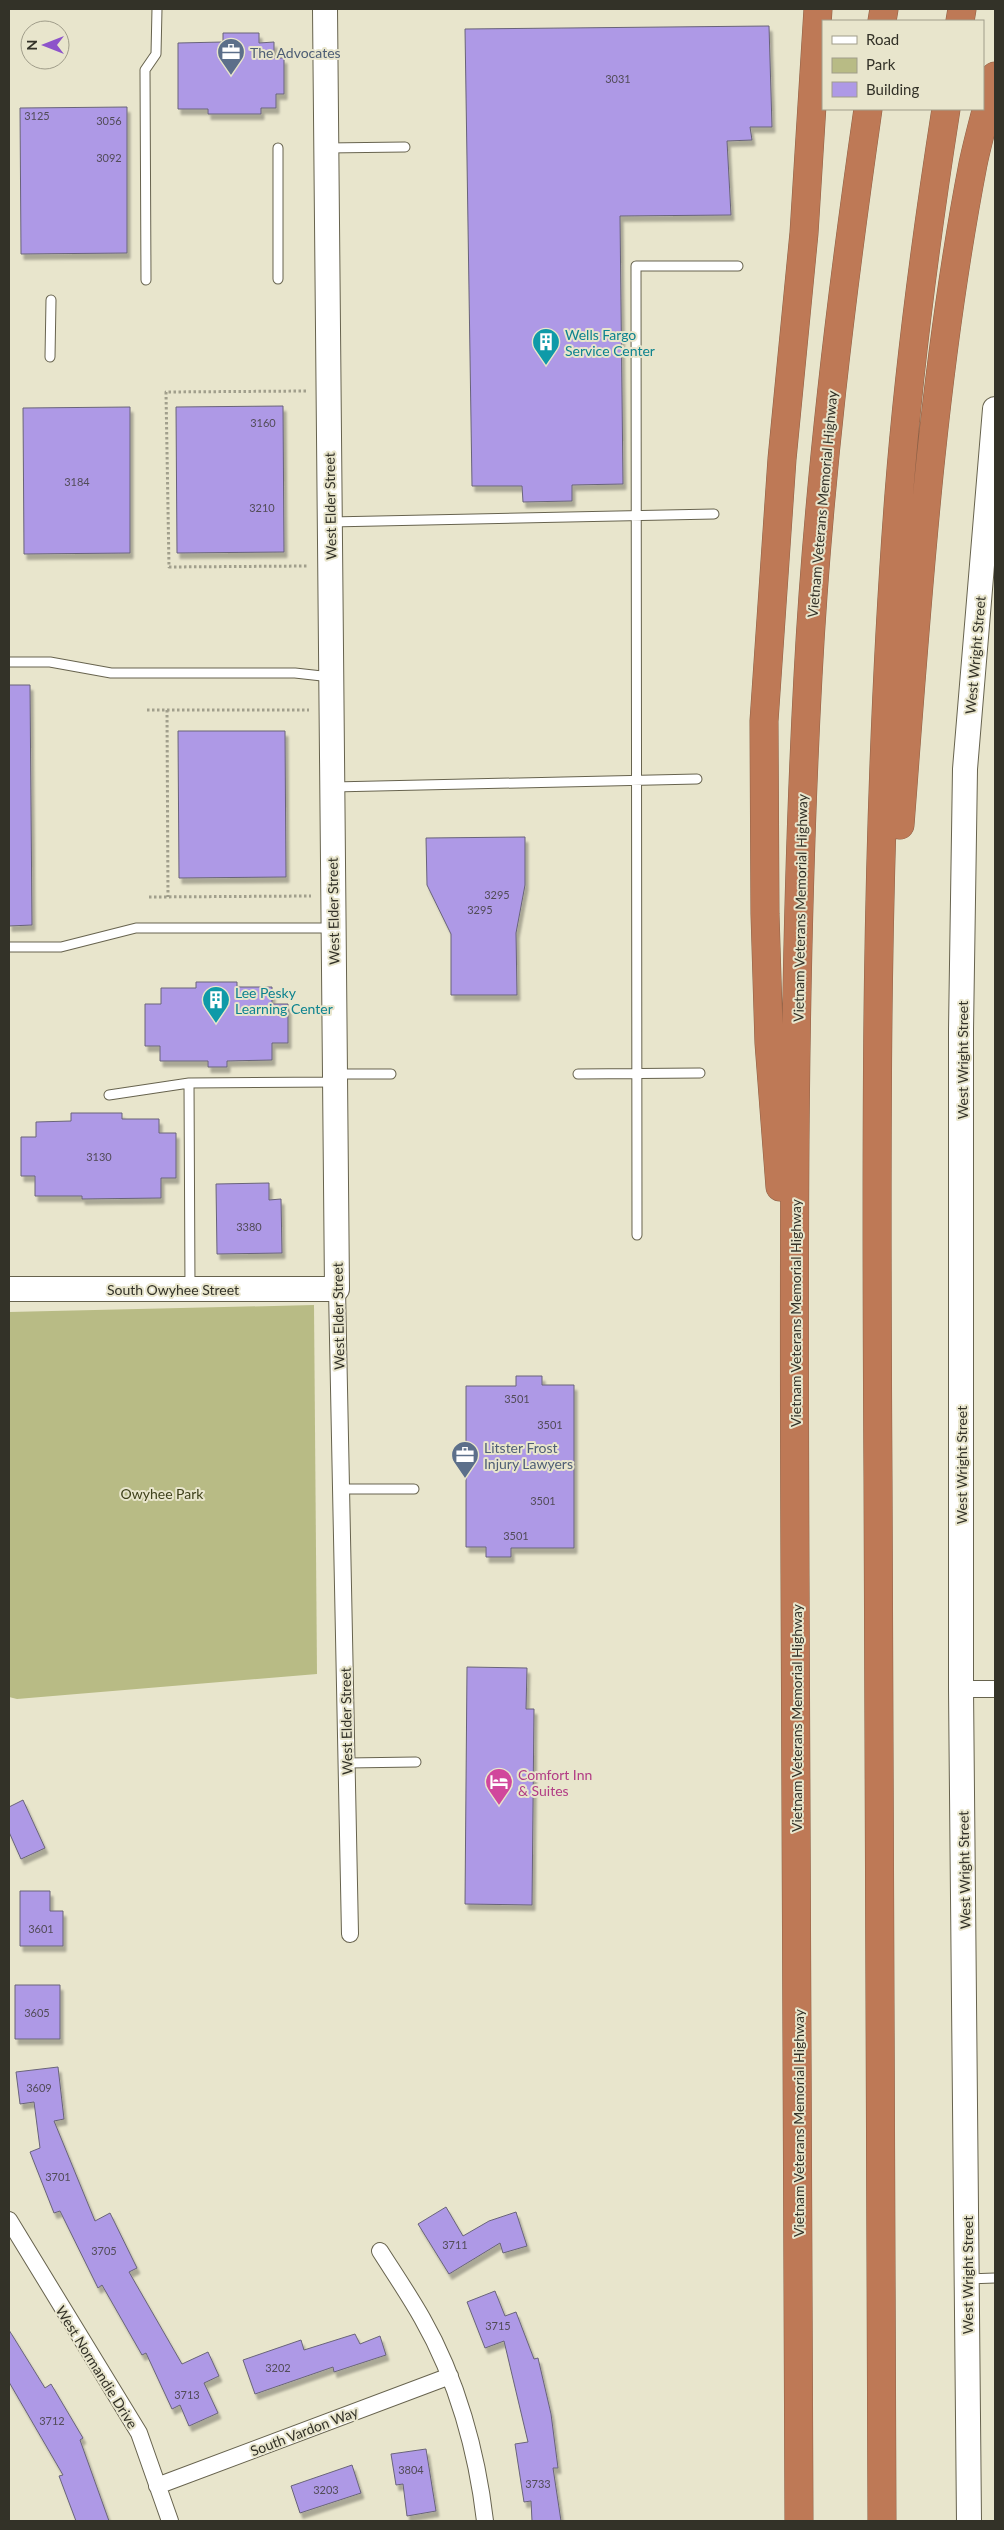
<svg xmlns="http://www.w3.org/2000/svg" width="1004" height="2530" viewBox="0 0 1004 2530" font-family="Lato,sans-serif">
	<defs>
		<filter id="shadow"><feDropShadow dx="3" dy="5.5" stdDeviation="1" flood-color="#0004"/></filter>
	</defs>
	<rect width="100%" height="100%" fill="#e8e5cc"/>
	<!-- green -->
	<path fill="#b8bb85" d="M314,1305L317,1674L17,1699L9,1697V1312Z"/>
	<!-- building -->
	<path fill="#ae99e6" stroke="#696479" filter="url(#shadow)" d="M769,26L772,127H750L752,140L727,141L731,215L620,216L623,484L572,485V501L523,502L522,486H472L465,29Z
		M223,33H259V43L274,42V58H284V94H276V108H261V114H208V109H178V43L223,42Z
		M127,107V253L21,254L20,108Z
		M283,406L284,552L177,553L176,407Z
		M130,407V553L24,554L23,408Z
		M9,685H30L32,925L9,926Z
		M178,731H285L286,877L179,878Z
		M525,837V885L516,933L517,995H451V934L427,885L426,838Z
		M196,982H237V987H272V1004H288V1043H272V1060L227,1061V1067H208V1061H160V1046H145V1004H161V988H196Z
		M71,1113H122V1119H159V1133H176V1178H161V1198L82,1199V1196H35V1176H21V1137H36V1122L71,1121Z
		M269,1183V1200L281,1199L282,1253L217,1254L216,1184Z
		M516,1376H542V1385H574V1548H511V1557H486V1547H466V1386H516Z
		M467,1667L527,1668L526,1709H534L532,1905L465,1904Z
		M23,1800L45,1848L21,1859L9,1832V1807Z
		M20,1891H50V1911H63V1946H20Z
		M15,1985H60V2039H15Z
		M58,2067L64,2119L54,2121L95,2221L110,2213L137,2268L129,2272L182,2364L208,2352L219,2376L204,2383L218,2413L189,2426L180,2405L172,2409L146,2353L142,2355L102,2285L98,2288L60,2211L54,2213L30,2152L40,2148L34,2102L20,2104L16,2072Z
		M446,2207L463,2236L489,2221L516,2212L527,2246L503,2253L500,2243L449,2274L418,2224Z
		M495,2291L505,2316L516,2312L534,2359L538,2358L551,2414L558,2468H553L561,2521H532L531,2501L524,2502L515,2444L528,2442L504,2341L485,2348L467,2302Z
		M9,2330L45,2388L51,2384L83,2438L80,2440L109,2521H76L59,2476L63,2475L9,2382Z
		M355,2334L360,2344L380,2336L386,2355L334,2372L333,2367L255,2394L243,2360L301,2340L304,2350Z
		M426,2449L436,2511L407,2516L403,2484L396,2485L391,2454Z
		M352,2465L361,2493L300,2513L291,2486Z"/>
	<g fill="none" stroke-linecap="round" stroke-linejoin="round">
		<defs>
			<path id="lane" d="M278,148V279
				M327,148L405,147
				M146,280L145,70L156,54L157,9
				M50,357L51,300
				M330,522L714,514
				M9,662H50L111,673H295L331,677
				M333,787L697,779
				M9,947H61L136,928H333
				M335,1074H391
				M578,1074L700,1073
				M189,1083L190,1288
				M109,1095L189,1083L335,1082
				M637,1235L636,266H738
				M341,1489H414
				M347,1763L416,1762
				M967,2279L995,2278"/>
			<path id="street" d="M337,1289L350,1934
				M961,1689H995
				M9,2220L139,2433L170,2521
				M380,2251C394,2273 409,2295 422,2318C457,2379 477,2452 485,2521
				M157,2486L450,2376"/>
			<path id="secondary" d="M9,1289H337L325,9
				M969,2521L961,1689V1030L965,769L995,409"/>
			<path id="highway" d="M882,21L884,9
				M960,21L962,9
				M900,825C917,605 931,382 973,164C979,135 988,105 995,76
				M780,1187L769,1043L765,914L764,721L782,459L804,233L818,9
				M799,2521C798,2206 797,1890 795,1574C794,1275 792,975 808,676C818,486 841,297 868,109
				M882,2521C881,2173 880,1825 878,1477C876,1150 874,821 899,494C909,365 926,237 946,109"/>
		</defs>
		<!-- lane casing -->
		<use href="#lane" stroke="#67634e" stroke-width="11"/>
		<!-- street casing -->
		<use href="#street" stroke="#67634e" stroke-width="18"/>
		<!-- secondary casing -->
		<use href="#secondary" stroke="#67634e" stroke-width="26"/>
		<!-- highway casing -->
		<use href="#highway" stroke="#8d6046" stroke-width="29"/>
		<!-- path -->
		<path stroke="#a19f8c" stroke-width="3" stroke-dasharray="2.5 2.5" stroke-linecap="butt" d="M306,391L166,392L169,567L307,566
			M147,710H309
			M167,710L168,897
			M149,897L311,896"/>
		<!-- lane -->
		<use href="#lane" stroke="#fff" stroke-width="9"/>
		<!-- street -->
		<use href="#street" stroke="#fff" stroke-width="16"/>
		<!-- secondary -->
		<use href="#secondary" stroke="#fff" stroke-width="24"/>
		<!-- highway -->
		<use href="#highway" stroke="#be7956" stroke-width="28"/>
	</g>
	<!-- icons -->
	<defs>
		<symbol id="office-pin" viewBox="-11 -11 22 30"><path d="M0 17L-7.5 6A9.5 9.5 0 1 1 7.5 6Z" fill="#5c6f8a" stroke="#e8e5cc"/><path d="M-6-3h4V-5.5h4V-3h4V5H-6ZM-1-4.5V-3h2v-1.5ZM-6 0V1H6V0Z" fill="#fff"/></symbol>
		<symbol id="building-pin" viewBox="-11 -11 22 30"><path d="M0 17L-7.5 6A9.5 9.5 0 1 1 7.5 6Z" fill="#0f9aa8" stroke="#e8e5cc"/><path d="M-4-6H4V6H1V3H-1V6H-4ZM-2.5-4.3h1.7v1.8h-1.7ZM.8-4.3h1.7v1.8H.8ZM-2.5-1h1.7V.8h-1.7ZM.8-1h1.7V.8H.8Z" fill="#fff"/></symbol>
		<symbol id="hotel-pin" viewBox="-11 -11 22 30"><path d="M0 17L-7.5 6A9.5 9.5 0 1 1 7.5 6Z" fill="#d1479c" stroke="#e8e5cc"/><path d="M-6-4.5h1.5V1H6V5H4.5V3h-9V5H-6ZM-4 0a1.8 1.8 0 1 1 3.6 0ZM.5 0V-2.5h3Q6-2.5 6 0Z" fill="#fff"/></symbol>
	</defs>
	<g fill-rule="evenodd">
		<use href="#office-pin" x="215" y="36" width="32" height="43"/>
		<use href="#building-pin" x="530" y="326" width="32" height="43"/>
		<use href="#building-pin" x="200" y="984" width="32" height="43"/>
		<use href="#office-pin" x="449" y="1439" width="32" height="43"/>
		<use href="#hotel-pin" x="483" y="1766" width="32" height="43"/>
	</g>
	<g text-anchor="middle" dominant-baseline="central" stroke-width="4" stroke-linejoin="round" paint-order="stroke">
		<!-- number labels -->
		<g font-size="11" fill="#524c58">
			<text x="618" y="78">3031</text>
			<text x="37" y="115">3125</text>
			<text x="109" y="120">3056</text>
			<text x="109" y="157">3092</text>
			<text x="263" y="422">3160</text>
			<text x="77" y="481">3184</text>
			<text x="262" y="507">3210</text>
			<text x="497" y="894">3295</text>
			<text x="480" y="909">3295</text>
			<text x="99" y="1156">3130</text>
			<text x="249" y="1226">3380</text>
			<text x="517" y="1398">3501</text>
			<text x="550" y="1424">3501</text>
			<text x="543" y="1500">3501</text>
			<text x="516" y="1535">3501</text>
			<text x="41" y="1928">3601</text>
			<text x="37" y="2012">3605</text>
			<text x="39" y="2087">3609</text>
			<text x="58" y="2176">3701</text>
			<text x="455" y="2244">3711</text>
			<text x="104" y="2250">3705</text>
			<text x="498" y="2325">3715</text>
			<text x="278" y="2367">3202</text>
			<text x="187" y="2394">3713</text>
			<text x="52" y="2420">3712</text>
			<text x="411" y="2469">3804</text>
			<text x="538" y="2483">3733</text>
			<text x="326" y="2489">3203</text>
		</g>
		<!-- service labels -->
		<g font-size="14" fill="#4e5e75" stroke="#e8e5cc" text-anchor="start">
			<text x="250" y="52">The Advocates</text>
			<text x="484" y="1447">Litster Frost<tspan x="484" dy="16">Injury Lawyers</tspan></text>
		</g>
		<!-- culture labels -->
		<g font-size="14" fill="#0d838f" stroke="#e8e5cc" text-anchor="start">
			<text x="565" y="334">Wells Fargo<tspan x="565" dy="16">Service Center</tspan></text>
			<text x="235" y="992">Lee Pesky<tspan x="235" dy="16">Learning Center</tspan></text>
		</g>
		<!-- street labels -->
		<g font-size="14" fill="#333228" stroke="#e8e5cc">
			<text transform="translate(822 504) rotate(-85)">Vietnam Veterans Memorial Highway</text>
			<text transform="translate(330 506) rotate(-91)">West Elder Street</text>
			<text transform="translate(975 655) rotate(-85)">West Wright Street</text>
			<text transform="translate(800 908) rotate(-89)">Vietnam Veterans Memorial Highway</text>
			<text transform="translate(333 911) rotate(-91)">West Elder Street</text>
			<text transform="translate(962 1060) rotate(-90)">West Wright Street</text>
			<text x="173" y="1289">South Owyhee Street</text>
			<text transform="translate(795 1313) rotate(-90)">Vietnam Veterans Memorial Highway</text>
			<text transform="translate(338 1316) rotate(-91)">West Elder Street</text>
			<text transform="translate(961 1465) rotate(-90)">West Wright Street</text>
			<text transform="translate(796 1718) rotate(-90)">Vietnam Veterans Memorial Highway</text>
			<text transform="translate(346 1721) rotate(-91)">West Elder Street</text>
			<text transform="translate(964 1870) rotate(-91)">West Wright Street</text>
			<text transform="translate(798 2123) rotate(-90)">Vietnam Veterans Memorial Highway</text>
			<text transform="translate(967 2275) rotate(-90)">West Wright Street</text>
			<text transform="translate(97 2367) rotate(58)">West Normandie Drive</text>
			<text transform="translate(304 2431) rotate(-21)">South Vardon Way</text>
		</g>
		<!-- park labels -->
		<g font-size="14" fill="#40421c" stroke="#e8e5cc">
			<text x="162" y="1493">Owyhee Park</text>
		</g>
		<!-- hotel labels -->
		<g font-size="14" fill="#b23c85" stroke="#e8e5cc" text-anchor="start">
			<text x="518" y="1774">Comfort Inn<tspan x="518" dy="16">&amp; Suites</tspan></text>
		</g>
	</g>
	<!-- border -->
	<rect width="1004" height="2530" fill="none" stroke="#333228" stroke-width="20"/>
	<!-- legend -->
	<rect x="822" y="20" width="162" height="90" fill="#e8e5cc" stroke="#a09d8a"/>
	<rect x="832" y="36" width="25" height="8" fill="#ffffff" stroke="#a09d8a"/>
	<text x="866" y="45" font-size="15" fill="#333228">Road</text>
	<rect x="832" y="58" width="25" height="15" fill="#b8bb85" stroke="#a09d8a"/>
	<text x="866" y="70" font-size="15" fill="#333228">Park</text>
	<rect x="832" y="82" width="25" height="15" fill="#ae99e6" stroke="#a09d8a"/>
	<text x="866" y="95" font-size="15" fill="#333228">Building</text>
	<!-- north arrow -->
	<g transform="translate(45 45) rotate(270)"><circle r="24" fill="#e8e5cc" stroke="#a09d8a"/>
	<path d="M0-4L9 19L0 12L-9 19Z" fill="#8d53ca"/>
	<text y="-8" font-size="14" font-weight="bold" text-anchor="middle" fill="#333228">N</text>
	</g>
</svg>
